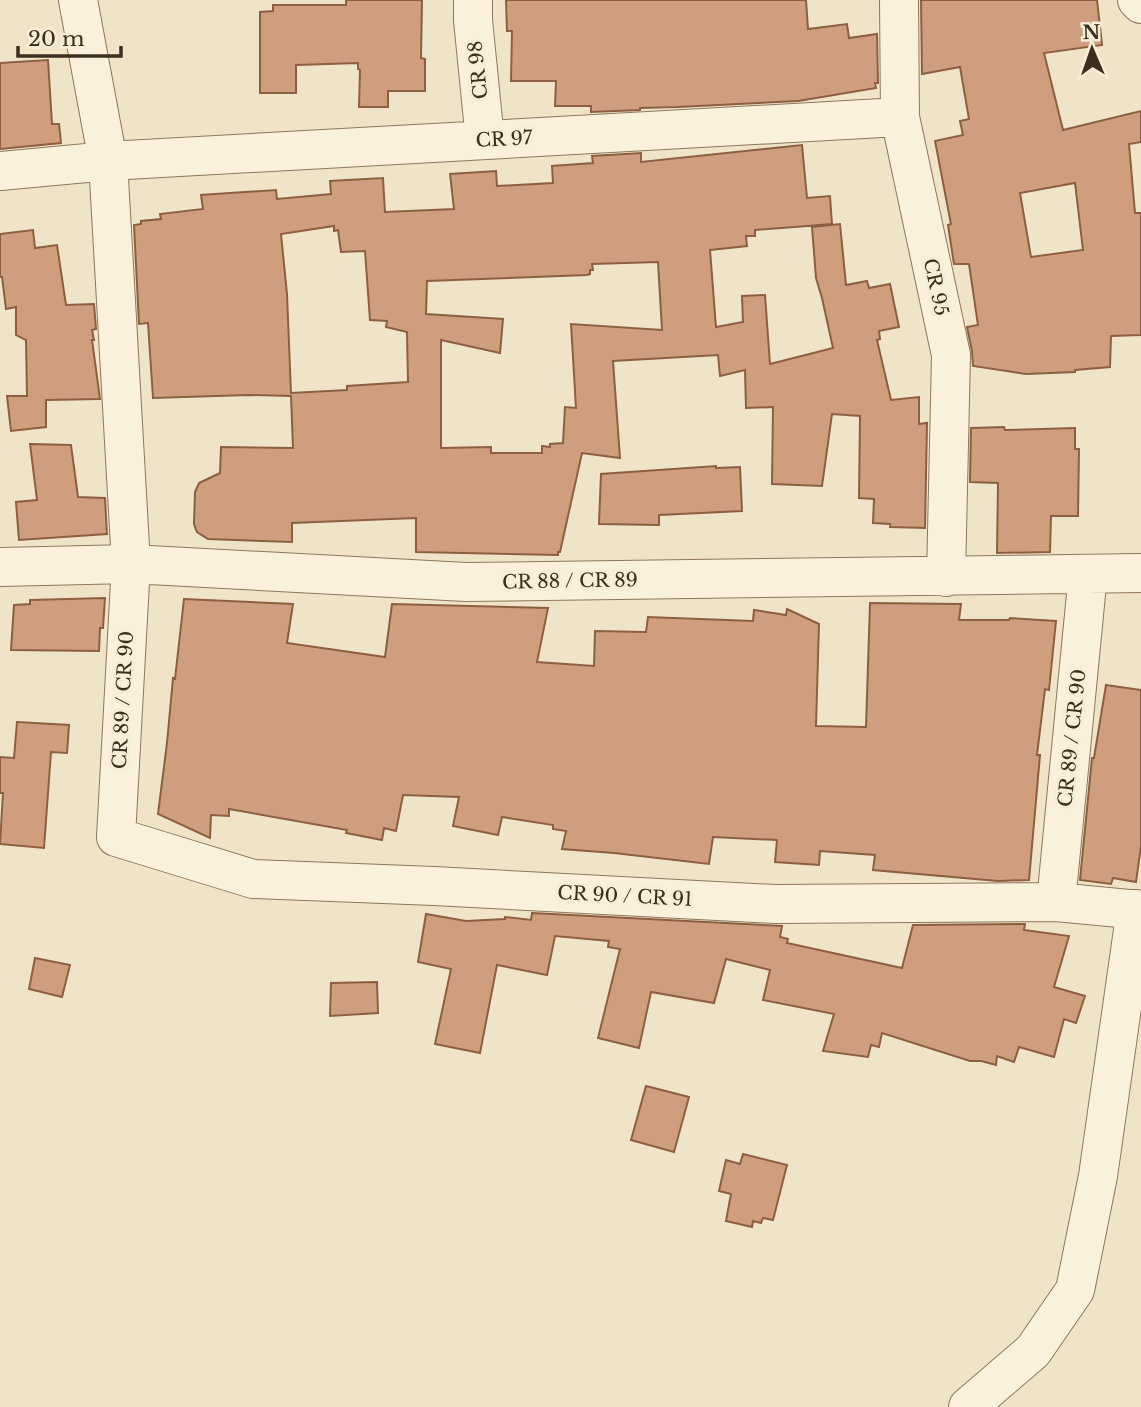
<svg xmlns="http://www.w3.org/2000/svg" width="1141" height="1407" viewBox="0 0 1141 1407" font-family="'Libre Baskerville',serif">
	<rect width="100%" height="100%" fill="#f0e4c8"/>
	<!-- building -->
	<path fill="#cf9f7d" stroke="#8d5f41" stroke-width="2" fill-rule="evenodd" d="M346,0H422L421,58L425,59V91H388V107H359L360,70L358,69V63L296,65V93H260V12L273,11V5H346Z
		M506,0H806L808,29L847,24L849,38L877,34L878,83H875L876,88L798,101L678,107L640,108V110L591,112V106H555L556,81H511L512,31H507Z
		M921,0H1097L1102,45L1044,53L1063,130L1141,111V142L1129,144L1135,213H1141V335L1111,336L1110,367L1075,370V372L1026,374L973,366L972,351L967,327L978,325L969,264H954L948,225L951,224L935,141L963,135L960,121L969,119L960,67L922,74ZM1075,183L1083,250L1031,257L1020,193Z
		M48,60L52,124H59L61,143L0,149V63Z
		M802,145L807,198L830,196L832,224L755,230V236H746L747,246L710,250L716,327L743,322L742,296L765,295L770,364L833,348L822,298L816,278L812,227L840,224L846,285L867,281L869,288L890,284L899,327L879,331L880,339L877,340L891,400L919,397V424L927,423L925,528L890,527V524L873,523L874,499L859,498L860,416L832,414L822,486L772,484L773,407L746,408L745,370L720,376L718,355L613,361L620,458L582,453L560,552H558V555L416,552V518L292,523V542L208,539L197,532L194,524L195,492L199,483L220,473L221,447L293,448L291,396L249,395L153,398L148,323L139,324L134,225L141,224V221L161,219L160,214L203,209L201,195L276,190L277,199L331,194L330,181L383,178L385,212L454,209L450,174L496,171L497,186L553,183L552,166L593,163L592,156L641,153V162ZM334,226V231L338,230L341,252L365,251L370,320L387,321L386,327L407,332L408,382L347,386V390L291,393L287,294L281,234ZM658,262L662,330L571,324L576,408L565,407L563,443L550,444V447L542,446V453H491V447L441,448V340L500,353L503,319L426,314L427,281L587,275L590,274V270H593L592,264Z
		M33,230L35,248L57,245L66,305L94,304L96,329L92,330L94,340H92L100,399L46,400V427L11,431L7,396H27L26,340L16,335V307L6,309L2,277H0V234Z
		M1004,427L1005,430L1075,428V449H1079L1078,516H1051L1050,552L997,553L998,483L970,482L971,428Z
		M30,444L71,445L78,497L105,498L107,534L19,540L16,502L37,500Z
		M716,466V468L740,467L742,511L659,515V525L599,524L601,474Z
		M105,598L103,628H100L99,651L11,650L14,605L30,604V600Z
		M184,599L293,604L287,643L385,657L392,604L548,608L537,662L594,666L595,631L646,632L648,617L753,621L754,610L786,615L787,609L819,624L816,726L866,727L870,603L961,604L959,620H1009L1010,618L1056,621L1049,690L1045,689L1037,755H1040L1029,880L998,881L873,870L875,855L820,851L819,865L775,862L777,840L713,837L709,864L614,853L562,849L566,831L553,829V825L502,817L498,835L453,826L459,797L403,795L396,831L384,828L382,840L346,833L347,830L229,809V816L211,815L210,838L158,814L167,743L173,678L175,679Z
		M1106,685L1141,690V846L1136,882L1113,878L1111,884L1080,880L1092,758H1094Z
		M17,722L69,725L67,753L51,752L44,848L0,844L3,793H0V757L14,758Z
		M532,913L782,926L780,937L788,939L787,943L902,968L913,925L1025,924L1024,930L1069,936L1054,987L1085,996L1076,1023L1064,1019L1054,1057L1019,1047L1014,1062L997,1056L996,1065L981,1061H970L882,1033L879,1047L871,1045L868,1057L823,1051L834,1014L763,1000L770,970L726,959L714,1003L651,992L639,1048L598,1038L620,949L608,947L609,941L555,936L547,975L497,965L480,1053L435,1044L451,969L418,962L426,914L466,921L505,919V917L531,920Z
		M35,958L70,965L62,997L29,989Z
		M377,982L378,1013L330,1016L331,983Z
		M646,1086L689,1097L674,1152L631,1140Z
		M743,1154L787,1165L773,1220L763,1218L761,1223L753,1221L752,1227L726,1221L731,1194L719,1191L726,1160L740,1164Z"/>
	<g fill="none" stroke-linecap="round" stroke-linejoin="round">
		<defs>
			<path id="minor" d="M78,0L108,161L131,564L116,837L253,879L434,886L775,904L1056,902L1141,910
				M473,0V20L485,140
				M899,0L900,117L951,355L946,577
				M1137,0L1141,4
				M0,171L108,161L900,117
				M0,567L131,564L466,582L1141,573
				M1056,902L1088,574
				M968,1407L1033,1351L1075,1290L1098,1176L1136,909"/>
		</defs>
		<!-- minor casing -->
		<use href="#minor" stroke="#8d765c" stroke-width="40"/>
		<!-- minor -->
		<use href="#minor" stroke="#faf1dc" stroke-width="38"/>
	</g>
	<g text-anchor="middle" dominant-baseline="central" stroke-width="7" stroke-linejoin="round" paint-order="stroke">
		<!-- street labels -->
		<g font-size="19" fill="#3d2e20" stroke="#f7eed8">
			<text transform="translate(478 70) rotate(-96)">CR 98</text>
			<text transform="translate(504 139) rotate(-3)">CR 97</text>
			<text transform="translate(936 287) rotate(78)">CR 95</text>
			<text transform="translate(570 581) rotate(-1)">CR 88 / CR 89</text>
			<text transform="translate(123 700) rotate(-87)">CR 89 / CR 90</text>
			<text transform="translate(1072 738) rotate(-84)">CR 89 / CR 90</text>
			<text transform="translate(625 896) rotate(3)">CR 90 / CR 91</text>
		</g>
	</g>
	<!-- north arrow -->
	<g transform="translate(1092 49) rotate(358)" stroke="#f7eed8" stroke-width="5" paint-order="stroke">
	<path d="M0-5L12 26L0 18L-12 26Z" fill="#3d2e20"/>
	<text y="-10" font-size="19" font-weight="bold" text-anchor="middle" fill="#3d2e20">N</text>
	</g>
	<!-- scale -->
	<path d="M18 46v10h103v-10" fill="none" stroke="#3d2e20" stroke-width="3.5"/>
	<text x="28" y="46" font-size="21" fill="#3d2e20" stroke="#f7eed8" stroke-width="5" paint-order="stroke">20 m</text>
</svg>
